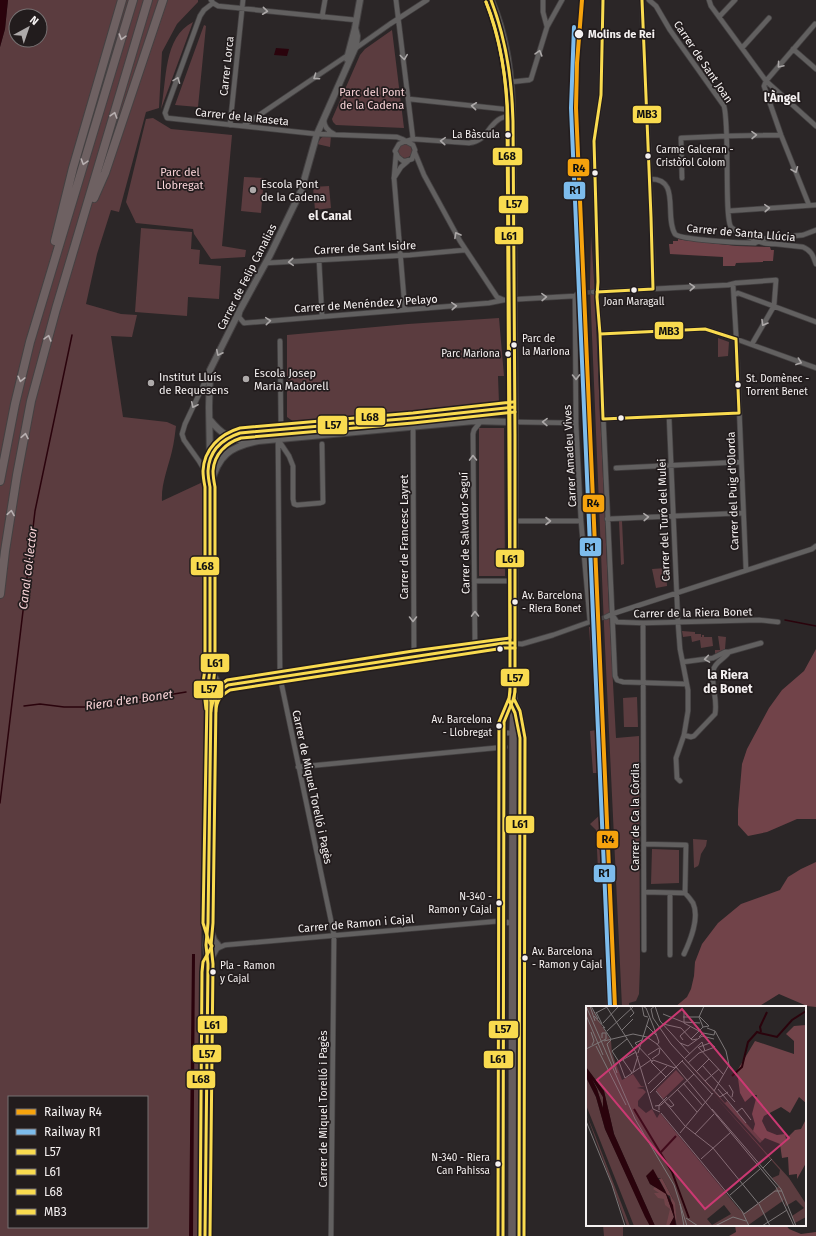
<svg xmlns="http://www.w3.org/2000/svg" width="816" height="1236" viewBox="0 0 816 1236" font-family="'Fira Sans',sans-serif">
	<rect width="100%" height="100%" fill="#2b2627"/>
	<!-- green -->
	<path fill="#5b3c3f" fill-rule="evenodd" d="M8,0H198V2L177,24L162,52L159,108L146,112L119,212L111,210L97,254L86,304L121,314L137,315L132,337L111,336L123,417L167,422L176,426C175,434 174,443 172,451C168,468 161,484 162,501L205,481C198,553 206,626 205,698C202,877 200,1057 198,1236H0V47L5,29ZM16,16H40V40H16ZM9,1097H147V1227H9Z
		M193,22L161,109C167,81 163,37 193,22Z
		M204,25L206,26L198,107L175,105Z
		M392,30L404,128L336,125L333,122L332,119L360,55L365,49Z
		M153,118L171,129L232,135L222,246L246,250L245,257L211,259L194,234L193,229L136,223L126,202L146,119Z
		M324,136H331L330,147L317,144L321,138Z
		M398 151a7 7 0 1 1 14 0a7 7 0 1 1-14 0Z
		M244,177L264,178L261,213L241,211Z
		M329,186L331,208L315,210L313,187Z
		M141,228L192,232L191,249L200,250L199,264L221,266L219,299L188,297L187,316L135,312Z
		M591,235L594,280L609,610L616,738L639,736L640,964L639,994L636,1001L629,1003V1007H622L604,626L590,287Z
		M581,299L595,599L591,600L586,518L580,302Z
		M499,318L504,376H498L499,403L294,422L287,417V335L408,324Z
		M718,338L729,342L728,356L718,357Z
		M479,428H504L505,576H479Z
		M619,521H622L624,564L621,565Z
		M666,568L667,586L656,588L652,569Z
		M589,627L596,628L612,1007H606L605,926L602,891L598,870L596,830L590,824L601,814L597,773H593L590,731L596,730Z
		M682,631L695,632V634H701V637H702V635H704V637H712L713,646L701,648L700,640L692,642L691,636L683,637Z
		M718,636L726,637L725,649L715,654V650H720Z
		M637,697L638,727H624L623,698Z
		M693,839L707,840L706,846L701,854L699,864L698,866L694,868Z
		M652,849L679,850V883L651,884Z
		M603,1225H623V1236H604Z"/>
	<!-- forest -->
	<path fill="#714349" d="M678,239L683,240L737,246L770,247L771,250H774L773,261H763V262L736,263L735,266H723V257L670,254L669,244H673V241H678Z
		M816,649V819H797L767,832L748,836L738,825V810L742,764L747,749L769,708L782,690L804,671Z
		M816,862V1007L807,1006L779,994L758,1007H675L687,997L691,989L694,976L695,962L702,944L718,923L741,904L780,890L788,877L801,869Z
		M735,1225H786L789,1229L801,1234L816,1232V1236H729L736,1232Z"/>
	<!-- water -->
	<path fill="#2a030c" d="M0,0H8L5,29L0,47Z
		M276,48L289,49L287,56L274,55Z
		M192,954H195L193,1236H189Z"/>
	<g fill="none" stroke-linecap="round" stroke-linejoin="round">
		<!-- stream -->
		<path stroke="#2a030c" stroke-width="1.5" d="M785,620L816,626
			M24,706L40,704L64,707H95L186,692
			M0,803L35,511L72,335"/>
		<!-- street-tunnel -->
		<path stroke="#494445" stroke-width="4.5" stroke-dasharray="4.5 2" stroke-linecap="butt" d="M580,293L593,292
			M595,620L606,617"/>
		<defs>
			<path id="street" d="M211,0L213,3L218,6L356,20
				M396,0L413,139L407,141
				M543,0V12L547,27
				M603,0L601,95L594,141L598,282L597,297L600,334L601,368L615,676L617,680L623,682L686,684
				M642,0C645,96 652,193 653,289
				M649,0L656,6L670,30L724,106C730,127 724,219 731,227C733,230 759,242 764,243C767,244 772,244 776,244C785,245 794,246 803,247C812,251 813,256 816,264
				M709,0L711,6L766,81L816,126
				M213,3L204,10L200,16L168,104L165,113L167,118L317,134L397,137L402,139L413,145L415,150L412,159L406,161H403L398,157L395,151L399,144L406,141
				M322,17L325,0
				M719,17L735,0
				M356,48L390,24L427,0
				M742,48L769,18
				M793,49L816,69
				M511,82L529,80L531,79L547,27L562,0
				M409,99L513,110
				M324,120C324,127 328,131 334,134
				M230,125L243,0
				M243,126L348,55
				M413,139L469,143C486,141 486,129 498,120C502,117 507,116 513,115
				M415,153L424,175L460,241L497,297L504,300L575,296L577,294L580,293
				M396,154L394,178L405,310
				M394,178L401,167L408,161
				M682,178L681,138L727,136L781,135
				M650,179C681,178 664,216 675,234C680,240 744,243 755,243L763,239L803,235L816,230
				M809,205L781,135L764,86L766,81L815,24
				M728,211L816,205
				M319,260L322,316
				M266,263L410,255L465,250
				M733,284L736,334L746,570
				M593,292L728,285L736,283L776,280L774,306L752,344
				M734,295L738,293L816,322
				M575,296L576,423L581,521L590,622
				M240,312L239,317L244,323L489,303L504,300
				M600,334L705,329L736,339L816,368
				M280,341L281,429L278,440L280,677L334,935L331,1236
				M669,416L678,623L680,649L688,690V711L684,735L676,758L677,778L680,781
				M413,418L414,656
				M603,419L739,413
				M515,422L576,423
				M279,441L289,456L293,466V499L294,504L297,505L320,503L323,502L322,444
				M616,468L741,462
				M208,476L199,461L184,440L182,434L185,424L210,371
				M607,519L743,513
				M515,521H581
				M475,581H515
				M613,616L617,622L643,623L759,620L778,622
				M606,617L612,614L812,549L816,546
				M643,623L644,950
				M475,647L473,434L474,430L481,421
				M683,662L713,658L725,652H729L761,643
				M219,690L228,685L414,656L504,643L522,644L553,635L595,620
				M515,700L520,711L525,738L524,1236
				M504,733H520L523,739
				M684,735L691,737L694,736L715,714C718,700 711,685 713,671C715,661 725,659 729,652
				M298,767L505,747
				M644,844L686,845L685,893
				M644,892L685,893
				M216,949L225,945L500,921H504L513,924
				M684,954C690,941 700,918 693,903C691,900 688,896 685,893
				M670,955V893
				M503,1236L504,722L507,714L513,702"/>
			<path id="secondary" d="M491,0C506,34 511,69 512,106L515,434L514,699
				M347,59L355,28L360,0
				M210,420C223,436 229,437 249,443
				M210,458L221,443L229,437L240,433L281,429L413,418L514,407
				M211,484C218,455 230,447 258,441L474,421L515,422
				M210,669L220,687C219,691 213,697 211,702
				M208,964L218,945L214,940L208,924
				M205,1236L208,964L206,945L208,923L211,702C208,690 207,681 210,669V487L208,472L210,459L209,407L210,370L240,310L270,255L301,191L317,134L356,46L357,36L355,28"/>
			<path id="primary" d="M512,1236L513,733L514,699"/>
			<path id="highway" d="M94,198L105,173L163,0
				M55,241L73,168L122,0
				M0,481L15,404L30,342L133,0
				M0,594L5,551L17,475L31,401L56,309L148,0"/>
		</defs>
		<!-- street casing -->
		<use href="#street" stroke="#444142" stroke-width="6"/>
		<!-- secondary casing -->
		<use href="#secondary" stroke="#444142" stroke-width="8"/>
		<!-- primary casing -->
		<use href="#primary" stroke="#444142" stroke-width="8"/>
		<!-- highway casing -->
		<use href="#highway" stroke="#444142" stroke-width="10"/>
		<!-- street -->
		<use href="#street" stroke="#626060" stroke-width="4.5"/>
		<!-- secondary -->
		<use href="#secondary" stroke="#626060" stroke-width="6"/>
		<!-- primary -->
		<use href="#primary" stroke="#665d5e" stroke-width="7"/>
		<!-- highway -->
		<use href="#highway" stroke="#6e6162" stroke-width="8"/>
		<defs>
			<path id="bus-1" d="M491,0C506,39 512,79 513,121L515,434V692L513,700L504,722L503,1236
				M515,689L514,699L520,711L525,738L524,1236
				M211,712C212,698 217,692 228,685L504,643H515
				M205,1236L208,964L206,945L208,923L211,702L208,686L210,669V487C209,482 208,476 208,471C209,451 222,439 240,433L413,418L514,407"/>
			<path id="bus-2" d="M486,2C501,41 507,80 508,121L510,434V692L509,698L499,722L498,1236
				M510,689L509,700L515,713L520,738L519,1236
				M216,712C216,701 220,696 230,690L504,648H515
				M210,1236L213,964L211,945L213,923L216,702L213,685L215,669V487C214,482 213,476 213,471C214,454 226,443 241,438L413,423L515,412"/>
			<path id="bus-3" d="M206,709L203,683L205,669V487C204,482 203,477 203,471C204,449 220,434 240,428L413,413L513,402
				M200,1236L202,972L203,962L212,946L209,942L203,923L207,699L215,689L227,680L413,651L510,638L507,106C505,70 500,36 486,2"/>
			<path id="bus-4" d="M603,0L601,95L594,141L598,282L597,297L600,334L603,419
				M642,0L651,217L653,289
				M597,292L653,289
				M600,334L705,329L736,339
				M736,339L739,413
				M603,419L739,413"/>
		</defs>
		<!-- bus-1 casing -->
		<use href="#bus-1" stroke="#221c1d" stroke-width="6"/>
		<!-- bus-2 casing -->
		<use href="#bus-2" stroke="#221c1d" stroke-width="6"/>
		<!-- bus-3 casing -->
		<use href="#bus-3" stroke="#221c1d" stroke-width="6"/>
		<!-- bus-4 casing -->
		<use href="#bus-4" stroke="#221c1d" stroke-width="6"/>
		<!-- bus-1 -->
		<use href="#bus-1" stroke="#f9db4f" stroke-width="3"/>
		<!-- bus-2 -->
		<use href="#bus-2" stroke="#f9db4f" stroke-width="3"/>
		<!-- bus-3 -->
		<use href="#bus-3" stroke="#f9db4f" stroke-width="3"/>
		<!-- bus-4 -->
		<use href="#bus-4" stroke="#f9db4f" stroke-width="3"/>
		<defs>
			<path id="rail-1" d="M582,0L577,63L576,108L615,1007"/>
			<path id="rail-2" d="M574,27L571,108L610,1007"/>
		</defs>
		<!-- rail-1 casing -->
		<use href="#rail-1" stroke="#221c1d" stroke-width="7"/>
		<!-- rail-2 casing -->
		<use href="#rail-2" stroke="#221c1d" stroke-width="7"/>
		<!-- rail-1 -->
		<use href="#rail-1" stroke="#f6a30d" stroke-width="4"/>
		<!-- rail-2 -->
		<use href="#rail-2" stroke="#7dbcec" stroke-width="4"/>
	</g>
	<!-- one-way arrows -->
	<defs><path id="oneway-chevron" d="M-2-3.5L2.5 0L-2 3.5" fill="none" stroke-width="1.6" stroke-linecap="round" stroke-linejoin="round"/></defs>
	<g stroke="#aca8a8">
		<use href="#oneway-chevron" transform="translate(265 11) rotate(6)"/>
		<use href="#oneway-chevron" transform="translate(539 53) rotate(-74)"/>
		<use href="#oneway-chevron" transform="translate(404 57) rotate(83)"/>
		<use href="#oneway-chevron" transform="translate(780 65) rotate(130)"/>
		<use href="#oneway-chevron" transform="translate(316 77) rotate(146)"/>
		<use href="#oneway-chevron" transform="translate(177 80) rotate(-69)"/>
		<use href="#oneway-chevron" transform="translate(474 106) rotate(-174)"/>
		<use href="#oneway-chevron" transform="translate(754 135) rotate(-1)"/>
		<use href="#oneway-chevron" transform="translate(443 141) rotate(-176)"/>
		<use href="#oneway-chevron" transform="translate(795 170) rotate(68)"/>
		<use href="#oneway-chevron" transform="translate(767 208) rotate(-4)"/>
		<use href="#oneway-chevron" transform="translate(457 235) rotate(-119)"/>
		<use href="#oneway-chevron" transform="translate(291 262) rotate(176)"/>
		<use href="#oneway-chevron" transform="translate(692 287) rotate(-3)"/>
		<use href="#oneway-chevron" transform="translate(544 297) rotate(-2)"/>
		<use href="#oneway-chevron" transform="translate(454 306) rotate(-4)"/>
		<use href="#oneway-chevron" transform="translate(268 321) rotate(-5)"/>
		<use href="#oneway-chevron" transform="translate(764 323) rotate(120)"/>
		<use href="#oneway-chevron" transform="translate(219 353) rotate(116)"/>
		<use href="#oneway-chevron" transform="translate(799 362) rotate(20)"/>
		<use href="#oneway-chevron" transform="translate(576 377) rotate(89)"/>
		<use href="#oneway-chevron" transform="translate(194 405) rotate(115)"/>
		<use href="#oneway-chevron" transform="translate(545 422) rotate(-179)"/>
		<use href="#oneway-chevron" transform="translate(473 458) rotate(-91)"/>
		<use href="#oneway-chevron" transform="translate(646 517) rotate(-3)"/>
		<use href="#oneway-chevron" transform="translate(548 521)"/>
		<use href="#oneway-chevron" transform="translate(475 614) rotate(-91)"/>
		<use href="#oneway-chevron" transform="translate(413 619) rotate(90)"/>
		<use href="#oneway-chevron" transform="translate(707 659) rotate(171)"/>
	</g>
	<g stroke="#b8b0b1">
		<use href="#oneway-chevron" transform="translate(122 37) rotate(107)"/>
		<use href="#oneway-chevron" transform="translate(114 115) rotate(-73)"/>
		<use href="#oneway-chevron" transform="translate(84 162) rotate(107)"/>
		<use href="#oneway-chevron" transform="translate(48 338) rotate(-74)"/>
		<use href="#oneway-chevron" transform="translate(21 379) rotate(104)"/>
		<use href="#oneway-chevron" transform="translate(25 436) rotate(-79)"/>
		<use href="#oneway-chevron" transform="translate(11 513) rotate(-81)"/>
	</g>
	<!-- markers -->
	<g fill="#f5f1f1" stroke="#221c1d" stroke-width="1.5">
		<circle cx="579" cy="34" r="5"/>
		<circle cx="508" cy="135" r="3.5"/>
		<circle cx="648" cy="156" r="3.5"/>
		<circle cx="595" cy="173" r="3.5"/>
		<circle cx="634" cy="290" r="3.5"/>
		<circle cx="514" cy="345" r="3.5"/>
		<circle cx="508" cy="354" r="3.5"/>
		<circle cx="738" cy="385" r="3.5"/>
		<circle cx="621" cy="418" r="3.5"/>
		<circle cx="515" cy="602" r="3.5"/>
		<circle cx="500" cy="649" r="3.5"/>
		<circle cx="499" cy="726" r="3.5"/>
		<circle cx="499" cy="903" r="3.5"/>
		<circle cx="525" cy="958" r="3.5"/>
		<circle cx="213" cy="972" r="3.5"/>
		<circle cx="498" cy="1164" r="3.5"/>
	</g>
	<g fill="#aeaaaa" stroke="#221c1d" stroke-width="1.5">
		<circle cx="253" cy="190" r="4"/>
		<circle cx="246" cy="379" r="4"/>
		<circle cx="151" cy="383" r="4"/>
	</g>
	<g text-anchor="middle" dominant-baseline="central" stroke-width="3.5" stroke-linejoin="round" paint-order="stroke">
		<!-- bus labels -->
		<g font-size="10" fill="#f5f1f1" stroke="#221c1d" text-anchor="start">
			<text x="500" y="135" text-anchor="end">La Bàscula</text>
			<text x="656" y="150">Carme Galceran -<tspan x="656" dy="13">Cristòfol Colom</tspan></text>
			<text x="634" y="302" text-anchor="middle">Joan Maragall</text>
			<text x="522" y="339">Parc de<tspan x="522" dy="13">la Mariona</tspan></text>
			<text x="500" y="354" text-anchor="end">Parc Mariona</text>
			<text x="746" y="379">St. Domènec -<tspan x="746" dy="13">Torrent Benet</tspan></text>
			<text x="522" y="596">Av. Barcelona<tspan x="522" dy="13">- Riera Bonet</tspan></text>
			<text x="492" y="720" text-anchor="end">Av. Barcelona<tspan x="492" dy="13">- Llobregat</tspan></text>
			<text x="492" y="897" text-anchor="end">N-340 -<tspan x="492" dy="13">Ramon y Cajal</tspan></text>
			<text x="532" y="952">Av. Barcelona<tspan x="532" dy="13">- Ramon y Cajal</tspan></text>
			<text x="220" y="966">Pla - Ramon<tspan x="220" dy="13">y Cajal</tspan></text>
			<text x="490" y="1158" text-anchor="end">N-340 - Riera<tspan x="490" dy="13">Can Pahissa</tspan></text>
		</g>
		<!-- stop labels -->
		<g font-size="11" font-weight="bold" fill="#f5f1f1" stroke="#221c1d" text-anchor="start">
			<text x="588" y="34">Molins de Rei</text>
		</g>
		<!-- street labels -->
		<g font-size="11" fill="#f5f1f1" stroke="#221c1d">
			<text transform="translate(703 62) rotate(56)">Carrer de Sant Joan</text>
			<text transform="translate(227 66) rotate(-84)">Carrer Lorca</text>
			<text transform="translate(242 117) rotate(6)">Carrer de la Raseta</text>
			<text transform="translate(741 233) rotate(5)">Carrer de Santa Llúcia</text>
			<text transform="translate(365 248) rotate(-3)">Carrer de Sant Isidre</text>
			<text transform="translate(247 277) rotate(-63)">Carrer de Felip Canalias</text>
			<text transform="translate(366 304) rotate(-4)">Carrer de Menéndez y Pelayo</text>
			<text transform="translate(570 456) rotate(-93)">Carrer Amadeu Vives</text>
			<text transform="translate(733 491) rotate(-92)">Carrer del Puig d'Olorda</text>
			<text transform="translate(664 520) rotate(-92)">Carrer del Turó del Mulei</text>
			<text transform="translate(465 533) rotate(-91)">Carrer de Salvador Seguí</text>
			<text transform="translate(404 537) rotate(-90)">Carrer de Francesc Layret</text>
			<text transform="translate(693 613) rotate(-1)">Carrer de la Riera Bonet</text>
			<text transform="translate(312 787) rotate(78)">Carrer de Miquel Torelló i Pagès</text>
			<text transform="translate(635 817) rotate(-90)">Carrer de Ca la Còrdia</text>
			<text transform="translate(356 924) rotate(-5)">Carrer de Ramon i Cajal</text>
			<text transform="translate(323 1109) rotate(-90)">Carrer de Miquel Torelló i Pagès</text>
		</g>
		<!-- park labels -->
		<g font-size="11" fill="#f8d3d7" stroke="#221c1d">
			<text x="372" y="92">Parc del Pont<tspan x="372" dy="13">de la Cadena</tspan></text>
			<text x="180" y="172">Parc del<tspan x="180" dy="13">Llobregat</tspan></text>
		</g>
		<!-- poi labels -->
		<g font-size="11" fill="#f5f1f1" stroke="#221c1d" text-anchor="start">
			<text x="261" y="184">Escola Pont<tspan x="261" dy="13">de la Cadena</tspan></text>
			<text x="254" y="373">Escola Josep<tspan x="254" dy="13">Maria Madorell</tspan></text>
			<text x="159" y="377">Institut Lluís<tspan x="159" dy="13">de Requesens</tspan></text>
		</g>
		<!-- neighbourhood labels -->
		<g font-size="12" font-weight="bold" fill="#f5f1f1" stroke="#221c1d">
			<text x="782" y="98">l'Àngel</text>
			<text x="330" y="216">el Canal</text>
			<text x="728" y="675">la Riera<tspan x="728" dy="14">de Bonet</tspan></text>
		</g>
		<!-- water labels -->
		<g font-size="12" font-style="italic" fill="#f9d4d8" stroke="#221c1d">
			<text transform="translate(28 568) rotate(-83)">Canal col·lector</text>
			<text transform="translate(129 700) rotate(-8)">Riera d'en Bonet</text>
		</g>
	</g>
	<!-- overview -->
	<g transform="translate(586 1006)">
		<rect width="220" height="220" fill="#2b2627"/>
		<path d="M0,0H4L25,35L26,47L36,74L47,68L55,80H59L51,82L57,83L60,86L52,95V100L60,107L66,103L71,112L74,107L153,203L159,207L189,184L193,180L186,172L193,169L194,164L127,88L203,172L220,198V211L209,217L206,210L218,202L210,194L200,200L198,194L161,220H91L87,193L76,172H71L67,164L61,171L64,178L74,184L87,208L83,220H69L28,128L18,85L0,61ZM138,199L145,208L126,219L121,213ZM93,47L139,97L141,95L176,135L174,137ZM90,64L98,73L77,93L70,84ZM0,71L10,91L19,123L64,220H48L0,99ZM6,73L17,91V102L11,83ZM0,107L9,129L44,220H41Z" fill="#5b3c3f" fill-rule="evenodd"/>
		<path d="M220,19V97L213,91L204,107L195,101L178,110L176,115L181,125L191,129L199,128L200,133L209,124L215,123L220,113V157L211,173V168L203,169L202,151L196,152L194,138L179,132L176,135L167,125L169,118L166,108L171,89H167L159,96L154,87L151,65L169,35L208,48V35L200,28L208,20ZM76,172L89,197L91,220L84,190L80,188L88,211L83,220H80L84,203L79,199L78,193L72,192L68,187H73L67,183L69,181L80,186L73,173Z" fill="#714349"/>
		<path d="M0,61L18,85L28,128L69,220H64L59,211L19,123L10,91L0,71ZM6,73L17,91V102L11,83ZM67,163L87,199L90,220H83L88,211L80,188L64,178L60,170Z" fill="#2a030c" fill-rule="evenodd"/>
		<path fill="none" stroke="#2a030c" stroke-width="2" d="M175,26L174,21L181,6M174,27L191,31L206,14L220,5M146,70L156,61L162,36L171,26L174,27M48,103L86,166L103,212M75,146L90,130"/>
		<path fill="none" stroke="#7c7778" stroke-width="1" d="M0,0L49,113L88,179L101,220M4,0L9,15M5,0L12,13M20,0L51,48M56,0L60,2L68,22L73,36L71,39M56,0L58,10L62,11M69,0L65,3L67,12L85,38L134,91L142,86M69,0L74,15L104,48M44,1L48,7L44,11M10,6L16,18M98,6V17L113,25M10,7L21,1M77,8L97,16L114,17M0,9L17,49M8,10L19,22M97,11H113M17,17L33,0M77,18L95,22L106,34L111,33M60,19L70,29M17,21L25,33M117,21L113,11L118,0M36,24L47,13M21,25L48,0M5,26L8,35L6,39M113,31L117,27L128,29L129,25L121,22M105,33L117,21L123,20L113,10M25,34L21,38L31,67M56,34L49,37L65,54M97,34L94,30L104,21M18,35L47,28L61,31L71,38L190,181L208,220M94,37L102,40L116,30L128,33M10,40L40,99M112,41L138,69M0,43L20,33V27H16V32M50,47L67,103L74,106M52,47L63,12M62,49L73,42M66,53L73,48L74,42M98,53L116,36L119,45M37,54L46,67M65,54L66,56L67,54L89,62M96,55L126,88M33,56L39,72L65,54M33,56L26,45L41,33M33,56L50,46M65,56L80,71M102,57L113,47L129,41L124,37L113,41M116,59L149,96M47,66L52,50M110,66L123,53M119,75L133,63M97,77L117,100M62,78L81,60M143,79L147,86L146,91M91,83L111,106M132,83L160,117M70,85L99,120L127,142L172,197M128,85L143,59L140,45L129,25M64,87L97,54M79,96L85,101L88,99L83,93M69,100L75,99L108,68M126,103L195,183L210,220M73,104V99L81,91M151,106L156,102L165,114M75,107L156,205L163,220M0,115L26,179L39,220M94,127L127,87M109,128L128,108M115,153L145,126M177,162L186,153M144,189L174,163M94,198L98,220M173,198L184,220M158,208L189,185H196M100,212L112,220M129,220L147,211L160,215M176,220L201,204"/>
		<path fill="#ca3972" fill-opacity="0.15" stroke="#ca3972" stroke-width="2" d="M96,3L203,132L119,203L11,74Z"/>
		<rect width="220" height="220" fill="none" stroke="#f5f1f1" stroke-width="2"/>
	</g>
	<g stroke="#221c1d" stroke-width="1.5">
		<rect x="632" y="105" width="30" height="19" rx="4" fill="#f9db4f"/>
		<rect x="492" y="147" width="31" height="19" rx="4" fill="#f9db4f"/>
		<rect x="567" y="158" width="23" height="19" rx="4" fill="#f6a30d"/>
		<rect x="563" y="181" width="23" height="19" rx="4" fill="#7dbcec"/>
		<rect x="498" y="195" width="31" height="19" rx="4" fill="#f9db4f"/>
		<rect x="494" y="226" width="30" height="19" rx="4" fill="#f9db4f"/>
		<rect x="654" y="321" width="30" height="19" rx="4" fill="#f9db4f"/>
		<rect x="355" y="407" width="31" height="19" rx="4" fill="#f9db4f"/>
		<rect x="317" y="415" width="31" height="20" rx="4" fill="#f9db4f"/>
		<rect x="582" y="494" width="23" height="19" rx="4" fill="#f6a30d"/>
		<rect x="579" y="537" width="23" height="20" rx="4" fill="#7dbcec"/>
		<rect x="495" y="549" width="30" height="19" rx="4" fill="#f9db4f"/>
		<rect x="190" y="556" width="30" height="20" rx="4" fill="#f9db4f"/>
		<rect x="200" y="653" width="30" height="20" rx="4" fill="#f9db4f"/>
		<rect x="500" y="668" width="30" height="19" rx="4" fill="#f9db4f"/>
		<rect x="193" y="680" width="31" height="19" rx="4" fill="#f9db4f"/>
		<rect x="505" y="815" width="30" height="19" rx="4" fill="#f9db4f"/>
		<rect x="596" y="830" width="23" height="19" rx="4" fill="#f6a30d"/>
		<rect x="593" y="864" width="23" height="19" rx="4" fill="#7dbcec"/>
		<rect x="197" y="1015" width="31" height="19" rx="4" fill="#f9db4f"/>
		<rect x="488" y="1020" width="31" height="19" rx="4" fill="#f9db4f"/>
		<rect x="192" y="1044" width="30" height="19" rx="4" fill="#f9db4f"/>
		<rect x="483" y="1050" width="31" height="19" rx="4" fill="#f9db4f"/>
		<rect x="186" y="1070" width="30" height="19" rx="4" fill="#f9db4f"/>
	</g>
	<g font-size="11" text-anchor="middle" font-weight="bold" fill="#111">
		<text x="647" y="118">MB3</text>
		<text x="507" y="160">L68</text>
		<text x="579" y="172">R4</text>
		<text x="575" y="194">R1</text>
		<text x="514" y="208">L57</text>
		<text x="509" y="240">L61</text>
		<text x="669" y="335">MB3</text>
		<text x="370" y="421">L68</text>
		<text x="333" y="429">L57</text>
		<text x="593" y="507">R4</text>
		<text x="590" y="551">R1</text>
		<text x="510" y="563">L61</text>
		<text x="205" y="570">L68</text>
		<text x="215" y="667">L61</text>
		<text x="515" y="682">L57</text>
		<text x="209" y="693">L57</text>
		<text x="520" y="828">L61</text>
		<text x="608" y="843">R4</text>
		<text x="604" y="877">R1</text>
		<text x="212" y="1029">L61</text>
		<text x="503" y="1033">L57</text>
		<text x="207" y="1058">L57</text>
		<text x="498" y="1063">L61</text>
		<text x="201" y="1083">L68</text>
	</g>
	<!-- legend -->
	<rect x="8" y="1096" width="140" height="132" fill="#221c1d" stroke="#767172"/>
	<rect x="16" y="1109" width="20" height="6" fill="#f6a30d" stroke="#767172"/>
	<text x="44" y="1116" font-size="12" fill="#f5f1f1">Railway R4</text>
	<rect x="16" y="1129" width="20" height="6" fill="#7dbcec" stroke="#767172"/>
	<text x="44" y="1136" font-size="12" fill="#f5f1f1">Railway R1</text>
	<rect x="16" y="1149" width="20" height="6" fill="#f9db4f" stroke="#767172"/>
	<text x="44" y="1156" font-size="12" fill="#f5f1f1">L57</text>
	<rect x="16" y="1169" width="20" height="6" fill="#f9db4f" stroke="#767172"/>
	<text x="44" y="1176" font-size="12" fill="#f5f1f1">L61</text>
	<rect x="16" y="1189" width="20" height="6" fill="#f9db4f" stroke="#767172"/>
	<text x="44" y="1196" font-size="12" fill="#f5f1f1">L68</text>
	<rect x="16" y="1209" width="20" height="6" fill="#f9db4f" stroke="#767172"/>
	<text x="44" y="1216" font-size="12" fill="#f5f1f1">MB3</text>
	<!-- north arrow -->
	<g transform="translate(28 28) rotate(40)"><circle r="19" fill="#221c1d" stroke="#767172"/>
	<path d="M0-3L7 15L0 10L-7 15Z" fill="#aeaaaa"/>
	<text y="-6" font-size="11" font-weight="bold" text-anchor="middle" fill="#f5f1f1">N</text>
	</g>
</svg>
